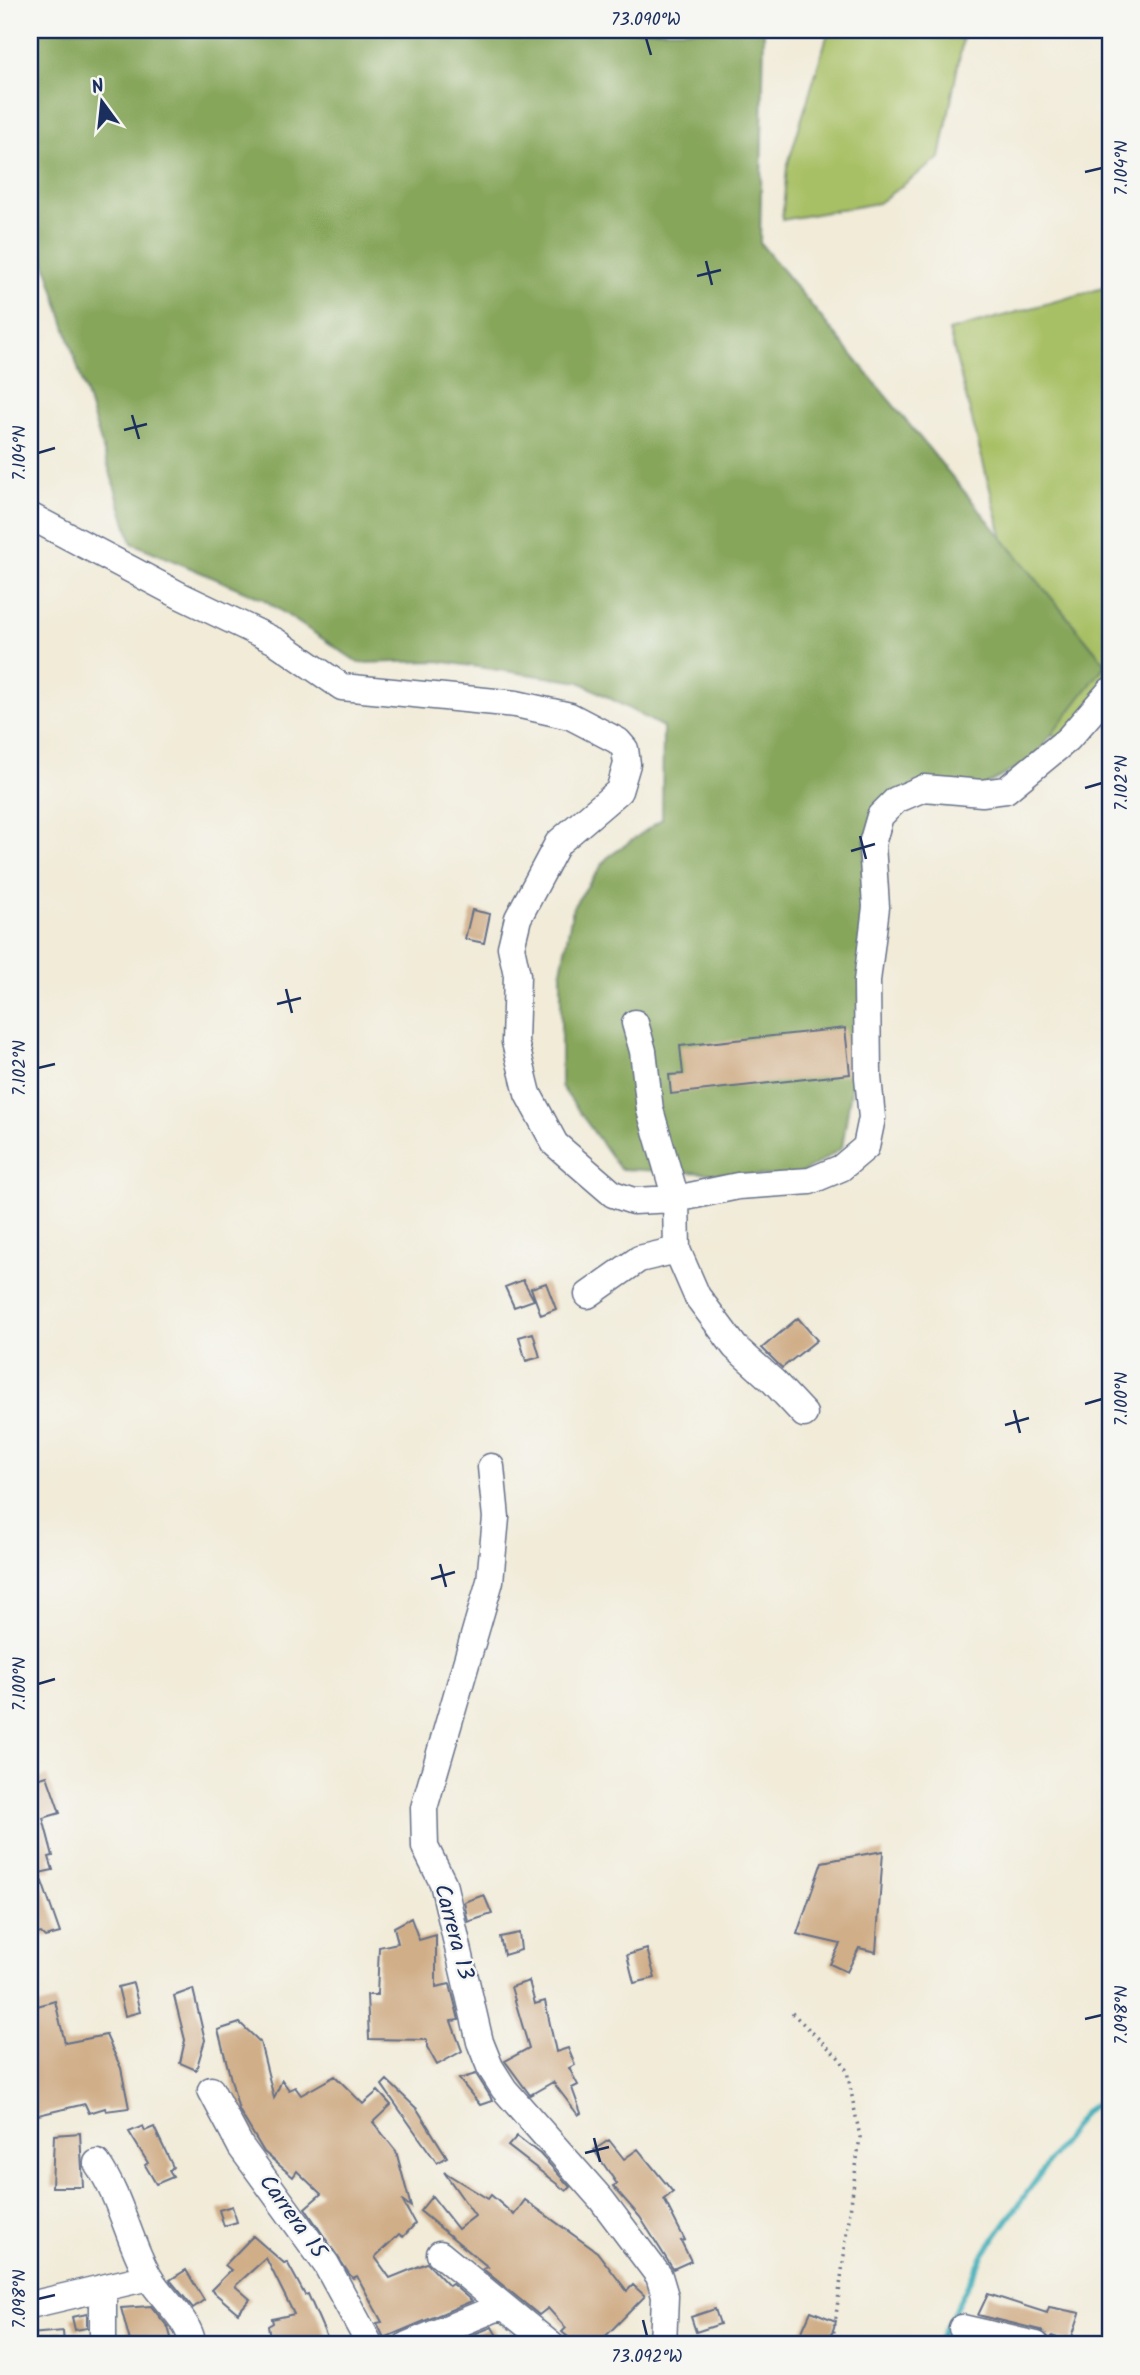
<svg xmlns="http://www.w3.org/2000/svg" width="1140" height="2375" viewBox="0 0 1140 2375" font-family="Kalam,sans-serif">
	<rect width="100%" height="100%" fill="#f6f6f2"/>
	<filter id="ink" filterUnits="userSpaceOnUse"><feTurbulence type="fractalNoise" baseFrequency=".0143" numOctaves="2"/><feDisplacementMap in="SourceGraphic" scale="14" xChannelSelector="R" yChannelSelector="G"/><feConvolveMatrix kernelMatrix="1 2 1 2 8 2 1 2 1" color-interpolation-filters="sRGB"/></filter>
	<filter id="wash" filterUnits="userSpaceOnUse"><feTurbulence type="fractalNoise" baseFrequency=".00686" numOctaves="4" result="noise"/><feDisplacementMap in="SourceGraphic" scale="28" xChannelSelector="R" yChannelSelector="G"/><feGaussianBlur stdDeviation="1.57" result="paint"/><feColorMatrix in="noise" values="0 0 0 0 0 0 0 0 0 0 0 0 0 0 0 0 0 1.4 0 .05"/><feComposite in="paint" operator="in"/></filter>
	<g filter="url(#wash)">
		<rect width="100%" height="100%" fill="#f1ebd8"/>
		<!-- green -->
		<path fill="#a8c065" stroke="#627862" stroke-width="2" d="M829,30L963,39L940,158L878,203L782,220L787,167Z
			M1110,286V685L1059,755L949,331Z"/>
		<!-- forest -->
		<path fill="#86a65a" stroke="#506a5c" stroke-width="2" d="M30,30H764L760,243L1106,664L1032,760L978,789L893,792L865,850L859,1038L842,1148L796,1177L620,1169L561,1086V971L573,907L607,858L662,819L663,727L580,682L438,661L359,663L263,599L132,543L30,213Z"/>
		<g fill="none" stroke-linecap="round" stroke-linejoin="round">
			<!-- stream -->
			<path stroke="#3fafba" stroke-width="5" d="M937,2345L984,2253L1085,2111L1110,2095"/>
		</g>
		<g id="blocks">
			<!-- building -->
			<path fill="#d0ae88" d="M472,910L490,914L484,943L465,939Z
				M845,1028L850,1074L671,1094L669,1075L683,1074L680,1046Z
				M523,1280L534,1300L514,1307L505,1287Z
				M546,1283L556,1309L541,1315L531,1288Z
				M798,1318L817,1340L782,1368L762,1348Z
				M533,1333L540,1357L526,1361L519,1337Z
				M47,1776L60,1813L43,1818L53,1856L49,1857L53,1870L39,1873L60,1933L45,1937L41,1933L30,1936V1919L36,1918L30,1902V1781Z
				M883,1851L876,1952L859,1948L847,1972L830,1964L840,1944L797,1934L822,1862Z
				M484,1895L492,1914L468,1922L464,1902Z
				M411,1918L419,1940L436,1935V1987L450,1984L459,2020L451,2021L462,2051L437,2065L427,2047V2040L369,2039L367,1995H377L379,1947L398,1943L394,1927Z
				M519,1933L521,1950L504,1955L500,1937Z
				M647,1949L655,1978L634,1983L627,1955Z
				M529,1981L535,2004L545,2001L556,2052L568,2048L575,2065L569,2068L578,2085L572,2088L581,2113L578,2115L553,2082L530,2095L505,2061L529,2048L511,1987Z
				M133,1983L140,2012L125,2016L118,1987Z
				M193,1989L205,2040L196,2070L180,2063L185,2040L174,1996Z
				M55,2001L65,2043L106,2035L121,2068L129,2108L106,2111L105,2108L89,2113L85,2104L30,2117V2008Z
				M240,2023L260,2042L274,2098L282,2080L289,2090L295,2087L301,2095L335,2076L363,2104L378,2091L391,2105L373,2122L396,2151L411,2207L402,2200L415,2224L403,2237L399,2234L375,2257L390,2278L427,2263L449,2286L452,2284L472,2301L384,2338L377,2323L382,2322L357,2276L353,2278L350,2275L305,2208L321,2194L297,2171L293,2177L264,2152L239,2110L218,2030Z
				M476,2074L490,2096L492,2101L480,2105L459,2079Z
				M387,2080L417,2109L447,2157L437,2163L382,2085Z
				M143,2126L145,2131L154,2127L173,2167L169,2171L173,2177L156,2184L145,2165L148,2163L129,2132Z
				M80,2133L83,2187H52L54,2135Z
				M517,2136L540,2154L570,2187L566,2191L508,2146Z
				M609,2140L624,2159L638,2149L673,2192L664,2199L685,2240L681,2241L691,2261L673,2269L640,2217L613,2186L617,2184L594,2150Z
				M444,2172L488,2199L491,2195L514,2215L525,2200L597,2252L627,2291L633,2285L645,2296L597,2345L575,2343L562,2332L566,2328L548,2308L539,2315L483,2269L488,2267L420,2211L432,2196L458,2229L475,2216Z
				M232,2206L237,2222L224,2226L219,2210Z
				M253,2236L284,2263L287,2262L305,2295L308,2294L329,2342L321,2345H271L268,2326L273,2323L272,2319L294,2314L266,2258L235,2286L250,2299L238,2313L211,2290L231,2270L225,2265Z
				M186,2270L204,2300L193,2308L170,2280Z
				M988,2294L1047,2313L1049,2307L1080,2313L1070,2343L1052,2336L1051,2340L1040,2330L978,2315Z
				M151,2306L168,2327L172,2341L131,2345L121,2308Z
				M715,2309L720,2324L696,2332L691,2317Z
				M811,2311L836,2321L828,2345H796Z
				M87,2314V2328L75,2330L72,2317Z
				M492,2327L502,2345H457L454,2342Z
				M63,2331L64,2345H30V2334Z"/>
		</g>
	</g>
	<g filter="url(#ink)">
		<use href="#blocks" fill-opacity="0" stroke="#667189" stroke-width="2"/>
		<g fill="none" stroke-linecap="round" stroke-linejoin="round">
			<defs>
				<path id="minor" d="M30,516L181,596L275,641L342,687L516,704L570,716L618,741L625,749L627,764L619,791L558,843L518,918L511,947L517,975L515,1042L528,1094L555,1144L613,1194L633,1201L676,1199L738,1186L810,1181L841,1168L866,1147L872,1118L868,1077L867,981L876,907L872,844L880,816L896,800L924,788L982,793L1006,790L1068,739L1110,691
					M635,1023L643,1051L650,1110L676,1199L677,1250L697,1296L735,1347L774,1382L804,1414
					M588,1295L639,1259L677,1250
					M491,1467L496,1518L490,1581L424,1808L425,1847L443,1883L480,2042L490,2067L504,2089L601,2199L659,2276L665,2296L663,2345
					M211,2090L241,2147L326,2264L370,2345
					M97,2163C122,2199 128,2241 149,2277C163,2301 188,2317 193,2345
					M440,2254L551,2345
					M30,2305L149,2277
					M962,2328L1036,2345
					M103,2345V2288
					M407,2345L501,2306"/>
			</defs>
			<!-- minor casing -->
			<use href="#minor" stroke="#667189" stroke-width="29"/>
			<!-- path -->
			<path stroke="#667189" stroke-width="3.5" stroke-dasharray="2 5" stroke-linecap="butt" d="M792,2013L841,2060L847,2071L860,2137L832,2345"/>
			<!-- minor -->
			<use href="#minor" stroke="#fff" stroke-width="26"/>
		</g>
	</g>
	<!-- ticks -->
	<path fill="none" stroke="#1b2f5e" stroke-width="2.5" d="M646,38L651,55M1085,172L1102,168M706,261L712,285M697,276L721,270M132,415L139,439M124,430L147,424M38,453L55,448M1085,788L1102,783M860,836L866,859M851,851L875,844M286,989L292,1013M277,1004L301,998M38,1068L55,1064M1085,1404L1102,1399M1014,1410L1020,1433M1005,1425L1029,1418M440,1564L446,1587M431,1579L455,1572M38,1684L55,1679M1085,2019L1102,2015M594,2138L600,2162M585,2153L609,2147M38,2299L55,2295M643,2320L647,2336"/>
	<g text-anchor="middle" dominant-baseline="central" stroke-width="5" stroke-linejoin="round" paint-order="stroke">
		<!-- street labels -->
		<g font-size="23" fill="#1b2f5e" stroke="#f6f6f2">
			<text transform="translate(453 1932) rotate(75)">Carrera 13</text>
			<text transform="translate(292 2217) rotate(54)">Carrera 15</text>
		</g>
	</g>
	<!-- margin -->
	<rect width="1140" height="2375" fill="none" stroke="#f6f6f2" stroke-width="77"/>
	<!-- north arrow -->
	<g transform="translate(102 102) rotate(345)" stroke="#f6f6f2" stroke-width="5" paint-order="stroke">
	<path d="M0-5L12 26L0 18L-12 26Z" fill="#1b2f5e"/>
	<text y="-10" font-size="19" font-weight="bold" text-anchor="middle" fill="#1b2f5e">N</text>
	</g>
	<rect x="38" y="38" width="1064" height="2298" fill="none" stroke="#1b2f5e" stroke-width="2.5"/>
	<g font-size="18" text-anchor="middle" fill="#1b2f5e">
		<text x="646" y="25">73.090°W</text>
		<text transform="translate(1121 168) rotate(-90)" y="6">7.104°N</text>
		<text transform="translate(19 453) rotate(-90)" y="6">7.104°N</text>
		<text transform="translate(1121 783) rotate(-90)" y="6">7.102°N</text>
		<text transform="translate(19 1068) rotate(-90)" y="6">7.102°N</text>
		<text transform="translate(1121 1399) rotate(-90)" y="6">7.100°N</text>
		<text transform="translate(19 1684) rotate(-90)" y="6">7.100°N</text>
		<text transform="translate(1121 2015) rotate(-90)" y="6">7.098°N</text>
		<text transform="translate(19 2299) rotate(-90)" y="6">7.098°N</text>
		<text x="647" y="2362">73.092°W</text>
	</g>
</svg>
